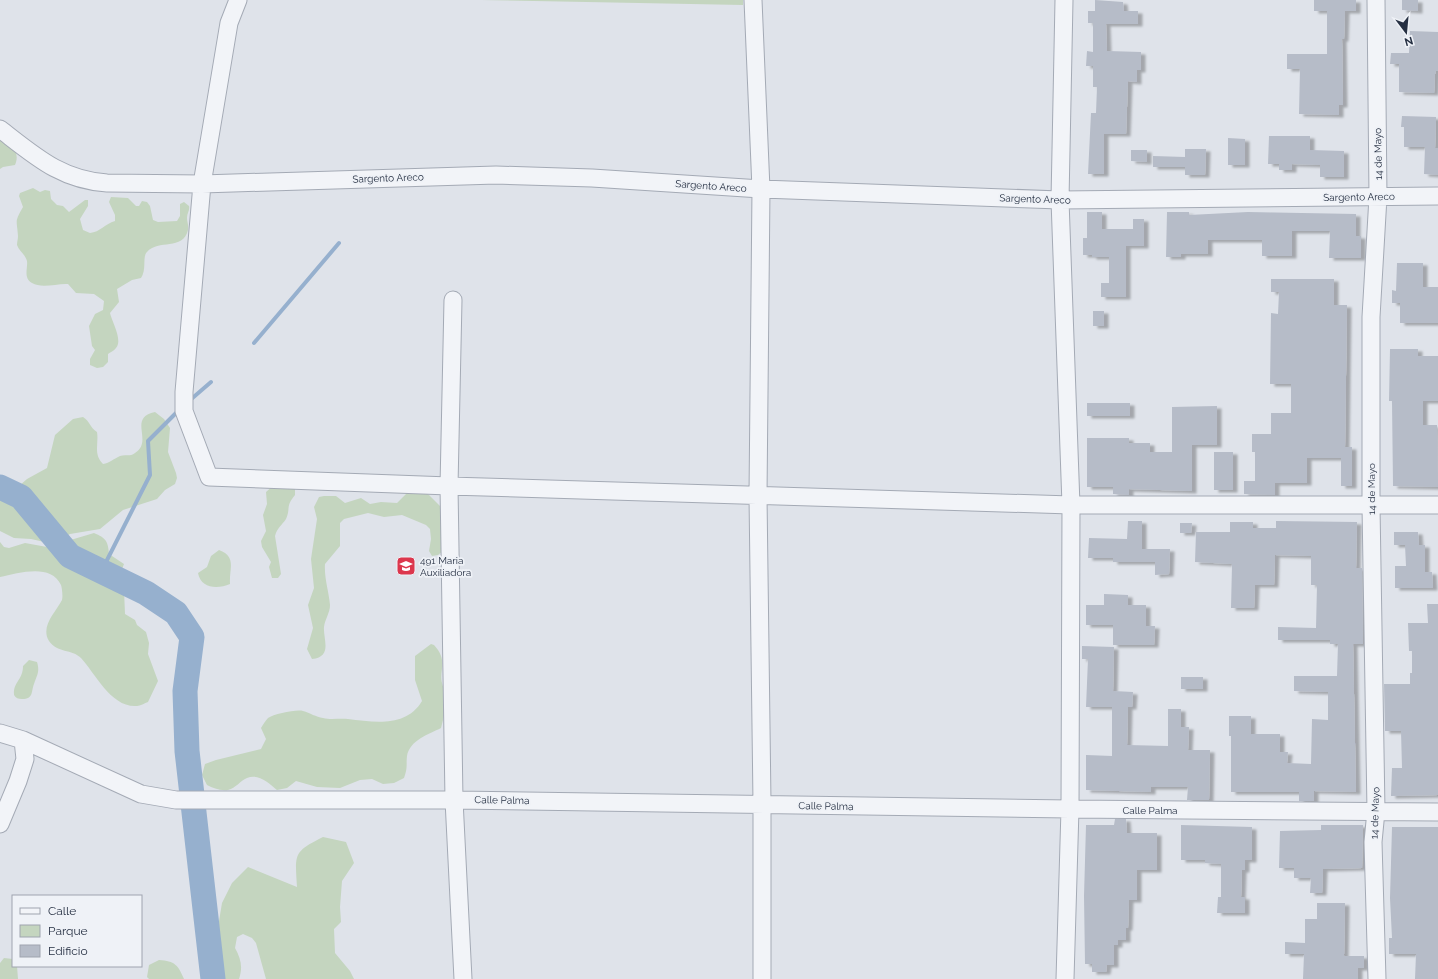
<svg xmlns="http://www.w3.org/2000/svg" width="1438" height="979" viewBox="0 0 1438 979" font-family="Raleway,sans-serif">
	<defs>
		<filter id="shadow"><feDropShadow dx="4.5" dy="2.5" stdDeviation="1" flood-color="#0004"/></filter>
	</defs>
	<rect width="100%" height="100%" fill="#dfe3ea"/>
	<!-- green -->
	<path fill="#c4d5bf" d="M481,0H743V5Z
		M0,135C10,144 21,151 15,165L3,167L0,169Z
		M33,188L40,192L45,190L50,191L51,199L57,205L63,206L69,212L85,200H88V206L80,219L83,230L90,233C100,232 105,224 115,221V215L109,202L111,197L128,198L136,206H139L142,201L147,202L150,206L153,220L158,222L177,221L180,216V204L184,202L189,206C190,210 187,213 187,218C187,222 189,226 188,230C183,251 158,239 147,252C142,257 147,269 141,278L132,280L117,289L119,302L110,313C112,322 123,340 116,348C114,351 110,352 108,354V362L103,367L97,368L90,365V359L95,350L92,346L89,326L95,314L103,310L104,301L94,294L76,293L68,284C58,283 42,289 32,283C23,278 28,268 27,261C25,254 19,251 17,245C17,242 18,239 18,236C17,219 14,223 23,207L19,196L20,193Z
		M155,412L164,419L170,428L168,452L176,473L177,478L175,484L165,490L157,499L123,510L100,529L70,534L55,542L49,543L31,539L14,538L0,531V495L19,486L27,479L47,468L55,435L73,419L83,417C90,421 90,428 97,432C99,444 93,454 103,464C110,463 113,459 120,456C125,454 130,457 135,453C154,441 127,418 155,412Z
		M274,485H291L295,489V495C285,507 291,508 286,519C282,525 277,528 275,536L281,574L278,578H272L269,567L271,562L262,547L261,541L266,531L263,515L267,504L266,492Z
		M409,491L426,492L442,508L443,551L438,555L432,556L429,551L431,539L430,529L426,525L402,515L384,517L368,513L344,519L340,523V546L325,564C324,578 329,592 330,605C330,613 325,619 324,627C323,639 333,657 312,659L307,649L313,628L308,605L314,588L311,559L317,519L314,507L319,497L324,496H336L345,503L361,498L370,504L381,502L397,503Z
		M94,533C106,538 108,541 109,554L124,564L120,574L124,590L125,614L135,620L137,625L146,632L149,643L148,654L158,681L148,702C145,703 140,706 137,706C111,708 95,673 81,658C72,649 57,653 49,641C40,626 56,612 62,600C63,596 62,588 61,585C51,563 19,573 0,577V542L4,547L9,548L25,543L47,547Z
		M219,550C237,557 229,568 230,584C218,589 201,589 198,573L207,567L211,556Z
		M431,644L434,645C453,666 431,674 449,696L441,728C429,734 410,740 407,756C406,765 408,767 404,778L394,783L383,784L372,779L360,780L340,788L317,787L296,781L287,788L277,790C269,783 258,773 247,778C240,781 236,788 228,790C220,791 213,788 207,785L202,775L205,764L216,760L261,749L266,739L261,728C263,725 265,721 268,718C274,714 297,709 303,711C310,713 316,717 323,718C331,720 340,718 348,719C374,722 406,728 422,701L415,680V656Z
		M29,660L37,662C40,672 37,675 34,684C31,691 34,699 22,699C18,699 16,698 14,695C13,682 23,680 23,666Z
		M323,837L346,842L354,863L342,881L340,907L341,922L334,929L335,953L350,971L354,979H266L256,943L252,938L243,934L237,937L235,948C241,959 243,967 239,979H203L201,972L218,927L222,903L232,883L248,867L297,887C295,854 293,852 323,837Z
		M4,958L13,959V966H17L18,979H0V963Z
		M159,960C175,961 178,965 184,979H149L147,977L149,965Z"/>
	<g fill="none" stroke-linecap="round" stroke-linejoin="round">
		<!-- stream -->
		<path stroke="#96b0ce" stroke-width="4" d="M254,343L339,243
			M189,401L211,382
			M101,572L150,475L148,441L179,410"/>
		<!-- river -->
		<path stroke="#96b0ce" stroke-width="25" d="M0,487L21,497L70,556L146,593L176,613L192,637L185,691L187,751L213,979"/>
	</g>
	<!-- building -->
	<path fill="#b6bcc8" filter="url(#shadow)" d="M1095,0L1123,2L1124,11H1138V24H1106L1107,51L1141,52V70H1137V82L1128,81L1126,134H1104V174H1088L1091,113H1096L1097,87H1093V66H1086L1087,51L1093,52V23H1088V11H1095Z
		M1314,0H1356V11H1345L1344,39H1342L1343,105H1339V115L1299,114L1300,69H1287V54H1327V11H1314Z
		M1402,0H1418V11L1402,10Z
		M1410,31L1438,32V71H1436L1435,74L1434,93L1399,92V64H1390L1391,53H1409Z
		M1402,116L1436,117L1435,148H1438V175L1424,174L1425,147H1404V127H1401Z
		M1269,136H1310V150L1344,151V177H1320V165L1292,164V170H1279V164H1268Z
		M1228,138L1245,139V165H1228Z
		M1185,149H1206L1205,175H1185V167H1153V156L1185,157Z
		M1131,150H1147V162L1131,161Z
		M1087,212H1102V229H1133V219H1144V246H1126V297H1101V283H1109V257H1092V255H1083V238H1087Z
		M1167,212H1189V215L1248,212L1356,214V236H1361V258H1329L1330,231H1292V256H1262V240H1208V254H1181V257H1166Z
		M1397,263H1423V287H1438V323H1400V303H1392V290L1396,291Z
		M1271,279H1334V305H1347L1345,447H1352V486H1341V458H1307V483H1275V495L1244,494V481H1255V452H1252V434H1271V413H1291V384H1270L1271,313L1278,314L1279,292H1271Z
		M1093,311H1104V326H1093Z
		M1390,349H1418V356H1438V401H1423V425H1437L1438,487L1393,486L1392,401H1389Z
		M1087,403H1130V416H1087Z
		M1217,406V445H1192V491L1129,489V495L1113,494V487H1087V438H1129V443H1150V452H1172V407Z
		M1214,452H1233V490H1214Z
		M1128,521H1142V549H1170L1169,574L1155,575V562H1113V558H1088L1089,538L1127,539Z
		M1276,521L1357,522L1356,568H1362L1363,644H1353L1356,792L1314,791V801H1299V792H1231V736H1229V716H1251V734H1280V752H1288L1287,763L1311,764L1312,719L1328,720V692L1294,691V676H1337L1338,644H1330V640H1278V627L1316,628L1317,585H1311V556L1275,555L1274,585H1255L1254,608H1231L1232,564L1195,562L1196,532H1230V522H1253V528H1276Z
		M1180,523H1192L1191,533H1180Z
		M1394,532H1418L1419,545H1425V572H1432L1433,588H1395V566H1406L1405,545H1394Z
		M1104,594L1128,595V605H1146V626H1155L1154,645H1113V625H1086V605H1104Z
		M1427,604H1438V795L1391,796L1392,768H1402L1401,731H1385L1384,684H1410V673H1412V651H1409L1408,623H1428Z
		M1082,646L1114,647L1113,691L1133,692L1132,707H1128L1127,745L1168,746V709H1181V727H1189L1188,750H1210L1209,800H1187L1188,787H1151V792L1086,790V755L1112,756V707H1086L1088,659H1082Z
		M1181,677H1203V689H1181Z
		M1115,819H1126L1127,833H1157V870H1137V900H1129L1128,928H1126V940H1118V945H1114V965H1107L1106,972H1092V964H1085L1084,896L1086,825H1114Z
		M1181,825L1252,827V860H1245V870H1242L1241,897H1245V913H1217L1218,897H1221V864L1205,863V860H1181Z
		M1321,825H1363L1362,868L1323,869L1322,893H1310L1311,878H1294V868H1279L1280,831L1321,830Z
		M1392,827H1438V979H1415L1416,954H1389V938H1392L1390,898Z
		M1317,903H1345L1344,956H1364V968H1358V979H1303L1304,954H1285V942L1305,943V919H1317Z"/>
	<g fill="none" stroke-linecap="round" stroke-linejoin="round">
		<defs>
			<path id="minor" d="M238,0L229,23L202,184L184,392V411L209,477L449,486L1071,505H1438
				M753,0L761,189L758,496L762,803V979
				M1064,0L1060,200L1071,505L1070,809L1065,979
				M1376,0L1378,197L1371,317V506L1376,811L1373,842L1377,979
				M0,129C35,156 61,180 107,183L202,184L496,175L592,178L761,189L1060,200L1438,196
				M453,300L449,486L454,800L463,979
				M0,733L23,740L141,794L176,800H454L1070,809L1438,812
				M0,824L18,781L25,759L23,740"/>
		</defs>
		<!-- minor casing -->
		<use href="#minor" stroke="#a4aab5" stroke-width="19"/>
		<!-- minor -->
		<use href="#minor" stroke="#f2f4f8" stroke-width="17"/>
	</g>
	<!-- icons -->
	<defs>
		<symbol id="school-square" viewBox="-11 -11 22 22"><rect x="-9" y="-9" width="18" height="18" rx="4" fill="#dc374d" stroke="#eff2f7"/><path d="M0-5L7-2L0 1L-7-2ZM-4 1L0 2.5L4 1V4Q0 6-4 4Z" fill="#fff"/></symbol>
	</defs>
	<g fill-rule="evenodd">
		<use href="#school-square" x="395" y="555" width="22" height="22"/>
	</g>
	<g text-anchor="middle" dominant-baseline="central" stroke-width="3.5" stroke-linejoin="round" paint-order="stroke">
		<!-- street labels -->
		<g font-size="10" fill="#263043" stroke="#eff2f7">
			<text transform="translate(1378 154) rotate(-91)">14 de Mayo</text>
			<text transform="translate(388 178) rotate(-2)">Sargento Areco</text>
			<text transform="translate(711 186) rotate(4)">Sargento Areco</text>
			<text transform="translate(1359 197) rotate(-1)">Sargento Areco</text>
			<text transform="translate(1035 199) rotate(2)">Sargento Areco</text>
			<text transform="translate(1371 489) rotate(-90)">14 de Mayo</text>
			<text transform="translate(502 800) rotate(1)">Calle Palma</text>
			<text transform="translate(826 806) rotate(1)">Calle Palma</text>
			<text x="1150" y="810">Calle Palma</text>
			<text transform="translate(1375 813) rotate(-88)">14 de Mayo</text>
		</g>
		<!-- poi labels -->
		<g font-size="10" fill="#263043" stroke="#eff2f7" text-anchor="start">
			<text x="420" y="560">491 Maria<tspan x="420" dy="12">Auxiliadora</tspan></text>
		</g>
	</g>
	<!-- legend -->
	<rect x="12" y="895" width="130" height="72" fill="#eff2f7" stroke="#9fa4af"/>
	<rect x="20" y="908" width="20" height="6" fill="#f2f4f8" stroke="#9fa4af"/>
	<text x="48" y="915" font-size="12" fill="#263043">Calle</text>
	<rect x="20" y="925" width="20" height="12" fill="#c4d5bf" stroke="#9fa4af"/>
	<text x="48" y="935" font-size="12" fill="#263043">Parque</text>
	<rect x="20" y="945" width="20" height="12" fill="#b6bcc8" stroke="#9fa4af"/>
	<text x="48" y="955" font-size="12" fill="#263043">Edificio</text>
	<!-- north arrow -->
	<g transform="translate(1406 32) rotate(164)" stroke="#eff2f7" stroke-width="3" paint-order="stroke">
	<path d="M0-3L7 15L0 10L-7 15Z" fill="#263043"/>
	<text y="-6" font-size="11" font-weight="bold" text-anchor="middle" fill="#263043">N</text>
	</g>
</svg>
